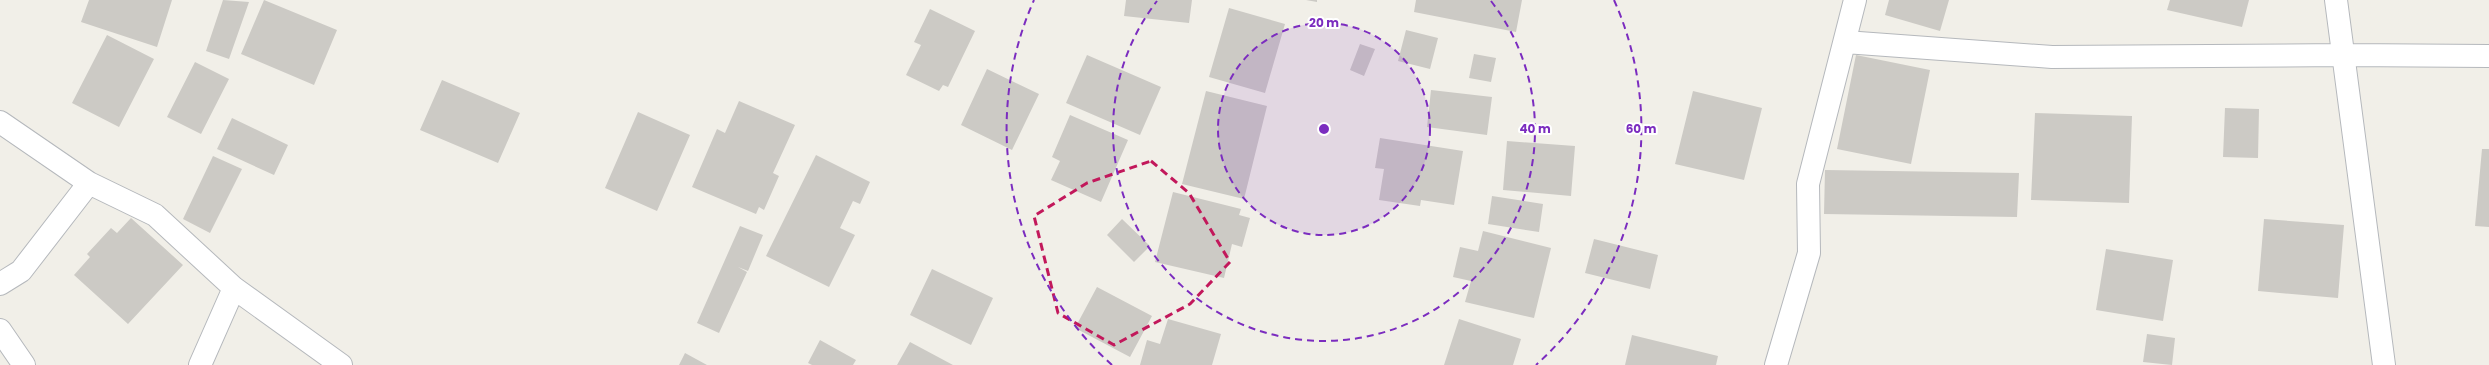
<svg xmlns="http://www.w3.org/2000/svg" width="2489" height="365" viewBox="0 0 2489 365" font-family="Poppins,sans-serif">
	<rect width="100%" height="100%" fill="#f1efe8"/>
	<!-- building -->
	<path fill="#cccac5" d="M89,0H172L157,47L81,22Z
		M223,0L249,2L229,59L206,51Z
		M264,0L337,30L314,85L241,54Z
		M1126,0H1192L1189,23L1124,16Z
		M1306,0H1317V2Z
		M1416,0H1522L1516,32L1414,12Z
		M1889,0H1949L1940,31L1885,15Z
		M2170,0H2249L2242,27L2167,10Z
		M1229,8L1285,24L1265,93L1209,77Z
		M930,9L975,31L948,87L943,85L939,91L906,75L921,45L914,42Z
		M1406,30L1438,38L1430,69L1398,61Z
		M107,35L154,59L119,127L72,103Z
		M1360,44L1375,49L1364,76L1350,70Z
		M1474,54L1496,58L1491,82L1469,78Z
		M1087,55L1161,87L1140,135L1066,103Z
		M1856,55L1930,70L1911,164L1837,149Z
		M195,62L229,79L201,134L167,117Z
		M987,69L1039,94L1012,150L961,125Z
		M442,80L520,113L498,163L420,130Z
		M1431,90L1492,97L1487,135L1427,127Z
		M1206,91L1267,106L1244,199L1182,184Z
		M1693,91L1762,108L1744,180L1675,164Z
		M739,101L795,125L773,173L779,176L764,210L759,207L756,214L692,187L717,129L725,133Z
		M2225,108L2259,109L2258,158L2223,157Z
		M638,112L690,135L657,211L605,188Z
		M2035,113L2132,116L2129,203L2031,200Z
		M1070,115L1128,140L1101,202L1051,180L1060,161L1052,157Z
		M232,118L288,145L274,175L217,149Z
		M1380,138L1463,151L1454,205L1421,200L1420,206L1379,200L1384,169L1375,168Z
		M1507,141L1575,146L1571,196L1503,190Z
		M2482,149H2489V227L2475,226Z
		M816,155L870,182L860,204L853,201L840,228L855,235L829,287L766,256Z
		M213,156L242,169L210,233L183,219Z
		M1825,170L2019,173L2017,217L1824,214Z
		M1173,192L1241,209L1239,215L1250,218L1242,247L1232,244L1224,278L1155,262Z
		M1492,196L1543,204L1539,232L1488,224Z
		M131,218L183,265L128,324L74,275L90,257L87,254L111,228L117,233Z
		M1122,219L1150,246L1134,262L1107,235Z
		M2264,219L2344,225L2338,298L2258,291Z
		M740,226L763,235L748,271L738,267L747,272L719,333L697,323Z
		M1483,231L1551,248L1534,318L1465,302L1471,281L1453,277L1460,247L1478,251Z
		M1594,239L1658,255L1650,289L1585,273Z
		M2106,249L2173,260L2163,321L2096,310Z
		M932,269L993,298L971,345L910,315Z
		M1097,287L1152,316L1130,357L1075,328Z
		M1168,319L1221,334L1212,365H1140L1147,340L1160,344Z
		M1459,319L1521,339L1513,365H1444Z
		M2147,334L2175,338L2172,365L2143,362Z
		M1632,335L1718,356L1716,365H1625Z
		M820,340L856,360L853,365H812L808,363Z
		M910,342L953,365H897Z
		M685,353L707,365H679Z"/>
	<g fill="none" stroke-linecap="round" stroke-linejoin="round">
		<defs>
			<path id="minor" d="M2336,0L2384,365
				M1845,42L2052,57L2344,55L2489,56
				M0,122L89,183
				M0,284L21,271L89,183L155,215L234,288L341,365
				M0,330L24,365
				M200,365L234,288
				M1776,365L1809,253L1808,184L1855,0"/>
		</defs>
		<!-- minor casing -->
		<use href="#minor" stroke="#b5b8bc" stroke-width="24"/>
		<!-- minor -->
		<use href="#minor" stroke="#fff" stroke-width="22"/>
	</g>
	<!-- marked area -->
	<path fill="none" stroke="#c2185b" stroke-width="3" stroke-dasharray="8 5" stroke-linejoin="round" d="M1151,161L1189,193L1230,262L1190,304L1114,345L1058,313L1034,216L1087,183Z"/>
	<!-- distance rings -->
	<circle cx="1324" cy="129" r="106" fill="#7b2cbf" fill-opacity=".12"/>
	<g fill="none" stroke="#7b2cbf" stroke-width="2" stroke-dasharray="7 5">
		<circle cx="1324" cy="129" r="106"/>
		<path d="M1491 1A211 211 0 1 1 1157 1"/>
		<path d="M1112 365A317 317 0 0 1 1034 0M1614 0A317 317 0 0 1 1536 365"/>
	</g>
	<circle cx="1324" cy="129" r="6" fill="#7b2cbf" stroke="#fff" stroke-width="2"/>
	<g font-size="12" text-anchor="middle" font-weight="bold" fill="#7b2cbf" stroke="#fff" stroke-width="4" stroke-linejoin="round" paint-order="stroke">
		<text x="1324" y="27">20 m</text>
		<text x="1535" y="133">40 m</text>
		<text x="1641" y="133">60 m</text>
	</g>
</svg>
